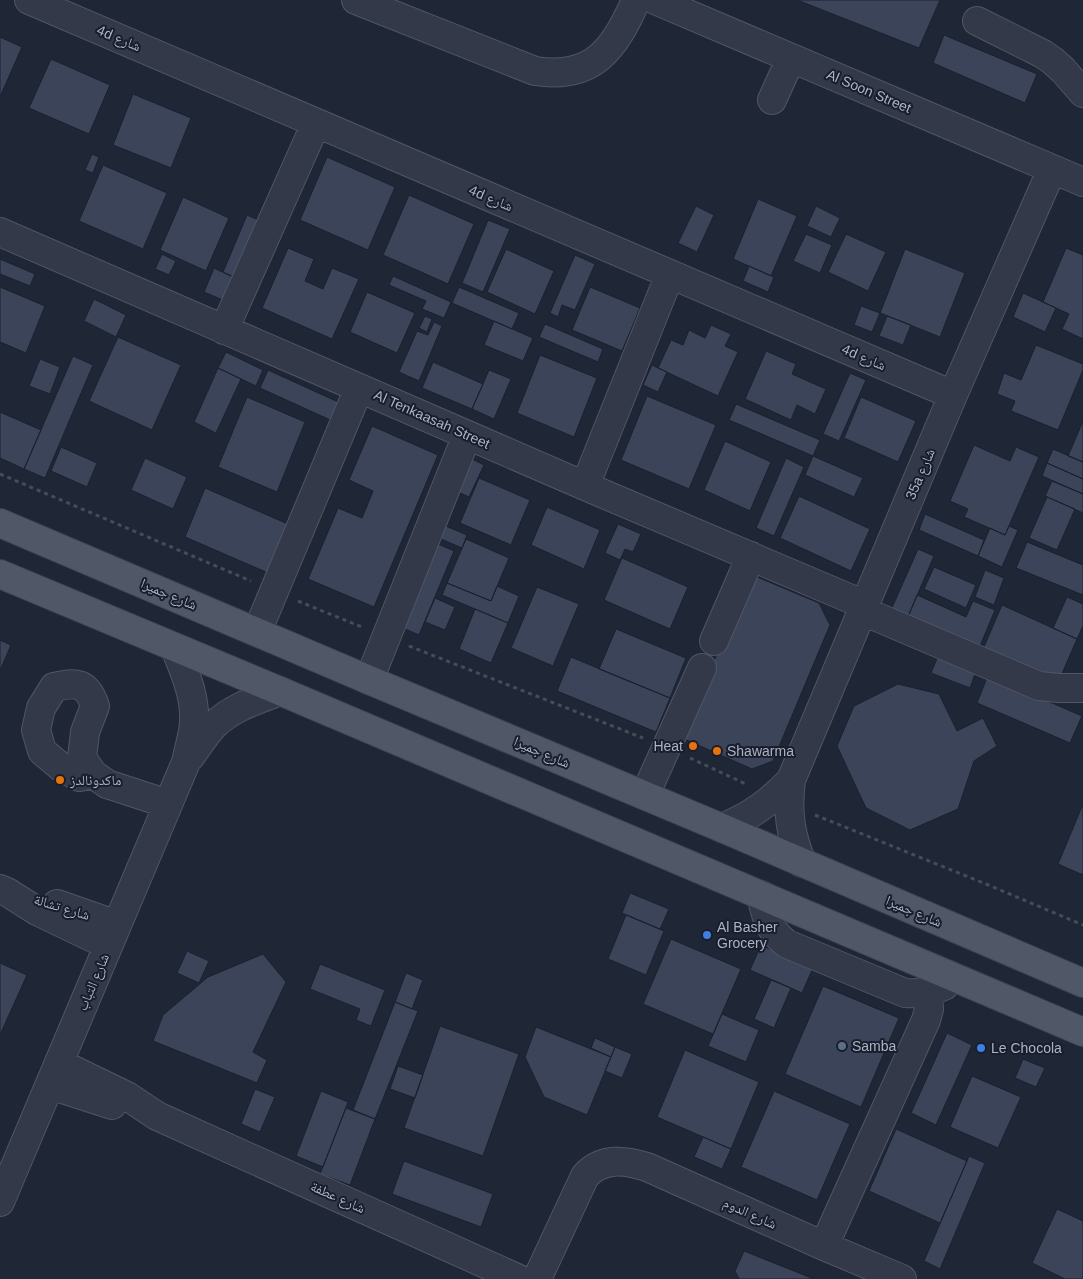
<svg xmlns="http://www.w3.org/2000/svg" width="1083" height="1279" viewBox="0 0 1083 1279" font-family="Arial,'Noto Naskh Arabic',sans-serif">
	<rect width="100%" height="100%" fill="#1f2737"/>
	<!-- building -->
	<path fill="#3b4458" stroke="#1a202e" d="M797,0H940L919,48Z
		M944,35L1037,74L1025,103L933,63Z
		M0,37L22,47L0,97Z
		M51,59L110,85L89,134L29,108Z
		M133,94L191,118L171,168L113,145Z
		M92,154L99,157L93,173L85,170Z
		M327,157L395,187L368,250L300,220Z
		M103,165L167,193L143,249L79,221Z
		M409,195L474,224L448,284L383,255Z
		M183,197L229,218L206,271L160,250Z
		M758,199L797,216L771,276L733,259Z
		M696,206L714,215L697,252L678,243Z
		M816,206L840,218L831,237L807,226Z
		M247,215L263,222L238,279L223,272Z
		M488,220L510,229L483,292L462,283Z
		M806,234L832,245L820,273L793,261Z
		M846,234L886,252L868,291L828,272Z
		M288,248L314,259L305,281L323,289L332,268L359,279L332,339L262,308Z
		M1066,248L1083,255V339L1062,329L1069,314L1043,302Z
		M506,249L554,271L535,314L487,292Z
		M905,249L965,273L940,337L880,313Z
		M162,254L176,261L169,275L155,269Z
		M575,255L595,264L575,310L562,305L558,317L550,313Z
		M0,259L35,274L30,286L0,274Z
		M749,266L774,277L768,292L743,281Z
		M214,268L235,278L225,301L204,292Z
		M393,276L451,302L444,318L422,309L426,301L389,285Z
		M0,287L45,306L26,353L0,342Z
		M459,287L519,313L512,329L452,303Z
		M590,287L640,308L622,351L572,330Z
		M367,292L415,313L397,353L350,332Z
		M1023,293L1056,308L1045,332L1013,317Z
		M94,299L126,315L116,337L84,321Z
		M861,306L880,313L872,332L854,325Z
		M425,316L432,319L427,332L419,328Z
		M887,316L911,325L903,345L879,336Z
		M494,321L533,338L523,361L484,345Z
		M434,322L442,326L419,381L399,372L417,331L428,335Z
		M545,324L603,349L598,362L539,337Z
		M711,325L731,334L725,346L738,352L718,396L658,368L671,340L683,345L689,330L705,338Z
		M118,337L181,365L152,430L89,401Z
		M1036,345L1083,364V370L1058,430L1011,411L1015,401L997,394L1004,373L1021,380Z
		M766,351L796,364L792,374L826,389L815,414L797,405L791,420L745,399Z
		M226,352L263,370L256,386L218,368Z
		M540,355L597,378L574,437L517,413Z
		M73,356L93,365L45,478L24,469Z
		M40,359L60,367L50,394L29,386Z
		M433,362L483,384L472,409L422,388Z
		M652,365L667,372L658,392L643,385Z
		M218,368L241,379L216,433L194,422Z
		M268,370L347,406L339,424L260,388Z
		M489,370L511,379L494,419L472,409Z
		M850,373L866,380L839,441L823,434Z
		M647,396L716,425L689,489L621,460Z
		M247,397L305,422L277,492L218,467Z
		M861,397L916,421L898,462L844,438Z
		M736,404L820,440L813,456L729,420Z
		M0,412L41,430L24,469L0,458Z
		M1083,421V462L1068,456Z
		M372,426L438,455L374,607L308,579L338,508L362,518L373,491L349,480Z
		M725,441L771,462L750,511L704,490Z
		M974,445L1010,461L1016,447L1039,457L1005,535L964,517L968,509L950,501Z
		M61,447L97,463L87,487L51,471Z
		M1053,449L1083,462V479L1047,463Z
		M813,456L863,478L854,497L805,475Z
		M145,458L187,477L173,509L131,490Z
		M786,458L804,467L774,536L756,528Z
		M472,459L484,465L469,497L458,492Z
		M1047,463L1083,479V494L1042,476Z
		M479,478L530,500L511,545L460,523Z
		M1052,481L1083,494V513L1045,496Z
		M205,488L295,527L275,576L185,537Z
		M799,496L870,529L851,571L780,538Z
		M1047,497L1075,509L1057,550L1029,538Z
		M547,507L600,530L584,569L531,545Z
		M925,514L984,540L978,556L919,530Z
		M441,524L467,535L462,548L436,537Z
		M618,524L641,534L633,552L625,549L620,560L605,553Z
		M1009,526L1018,530L1002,567L978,556L990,528L1005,535Z
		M466,539L509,558L491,601L447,583Z
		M1027,542L1083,565V595L1016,568Z
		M438,544L454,551L419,635L403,628Z
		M918,549L934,556L907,619L890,612Z
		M622,558L688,587L670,629L604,600Z
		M934,567L976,585L966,608L924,589Z
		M985,570L1004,578L994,605L975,597Z
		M750,574L819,603L830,625L773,761L752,769L682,738Z
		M447,583L491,601L497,586L519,596L508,623L442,595Z
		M537,587L579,604L553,666L511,648Z
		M917,595L966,617L973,601L995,610L978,651L907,619Z
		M1067,597L1083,604V626L1077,639L1053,628Z
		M435,598L455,607L445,630L425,622Z
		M1002,605L1077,639L1058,683L983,649Z
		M475,609L508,623L491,663L459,649Z
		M616,629L686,658L670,698L599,669Z
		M0,640L11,645L0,671Z
		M938,656L976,671L970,688L931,673Z
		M571,657L670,698L656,732L557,691Z
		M988,675L1082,716L1070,743L977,703Z
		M898,684L939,694L957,731L983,718L997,746L974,761L958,809L910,830L866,808L837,746L854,706Z
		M1083,804V875L1058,864Z
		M630,893L669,909L660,929L622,913Z
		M626,915L664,931L646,975L608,959Z
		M671,939L741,969L713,1034L643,1004Z
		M761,945L813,968L802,993L750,970Z
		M187,951L209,961L199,983L177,973Z
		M263,954L286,982L253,1052L267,1060L257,1083L153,1041L163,1015L208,977Z
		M0,963L27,975L0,1035Z
		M320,964L385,990L371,1026L356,1020L360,1009L310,989Z
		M406,973L423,980L412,1009L395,1002Z
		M771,980L791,988L774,1028L754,1019Z
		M823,986L899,1018L861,1107L785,1074Z
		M395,1002L418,1011L375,1119L353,1110Z
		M722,1014L759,1030L746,1062L708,1046Z
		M440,1026L519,1054L483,1156L404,1128Z
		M536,1027L611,1057L587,1115L544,1097L525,1057Z
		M947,1033L972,1045L936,1125L911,1113Z
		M595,1038L615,1047L611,1057L591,1048Z
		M615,1047L632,1054L622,1078L605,1071Z
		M685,1050L759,1082L731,1149L657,1117Z
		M1023,1059L1045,1068L1036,1087L1015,1078Z
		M398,1066L423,1075L415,1098L390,1089Z
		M972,1076L1021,1097L998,1148L950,1127Z
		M255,1089L275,1097L260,1132L241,1124Z
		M321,1091L348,1102L323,1167L296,1156Z
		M774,1091L850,1124L817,1200L741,1167Z
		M346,1108L375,1119L350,1185L320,1174Z
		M896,1129L967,1161L940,1223L869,1191Z
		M703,1137L731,1149L722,1169L694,1157Z
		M969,1156L985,1163L940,1269L924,1261Z
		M404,1161L493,1194L481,1227L392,1194Z
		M1057,1209L1083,1221V1279H1065L1032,1263Z
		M744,1251L814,1279H739L735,1271Z"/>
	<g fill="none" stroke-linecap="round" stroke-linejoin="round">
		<defs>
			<path id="minor" d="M29,0L953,395
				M356,0L535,71C593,80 615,49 636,0
				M655,0L1083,182
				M977,21L1043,54L1053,61L1063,70L1083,93
				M772,100L791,58
				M0,232L585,486L865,605
				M224,330L316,123
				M585,486L670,274
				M863,611L1039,686L1059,688H1083
				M257,632L359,388
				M714,641L751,556
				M369,680L467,435
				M190,757C198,746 205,735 214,725C233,707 257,700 280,691
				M93,774L79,777L61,767L42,751L36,730L41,708L54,687C77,682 87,682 95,706L85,732L82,758L93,774L107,784L168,804
				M645,795L702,668
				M722,828C751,816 770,802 791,780
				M802,863C790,834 787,811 791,780L953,395L1052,169
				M0,889L7,892L37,911L108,945
				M761,895C766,916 768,930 787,944L905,993C919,994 931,992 944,986
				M57,904L117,925
				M59,1063L127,1096L157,1116L519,1279
				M50,1085L112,1105
				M0,1202L186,762C188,752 191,742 193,731C198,702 186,675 175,648
				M824,1246L926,1020L929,1009L928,992
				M537,1279L585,1176C602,1157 625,1160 647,1167L824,1246L902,1279"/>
			<path id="major" d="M0,523L369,680L722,828L1083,983
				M0,574L280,691L1083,1032"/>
		</defs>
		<!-- minor casing -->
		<use href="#minor" stroke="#505666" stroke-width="30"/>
		<!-- major casing -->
		<use href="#major" stroke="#3c4251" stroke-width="30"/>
		<!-- path -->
		<path stroke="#3f5056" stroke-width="3" stroke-dasharray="4 4" stroke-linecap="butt" d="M0,474L251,581
			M298,601L362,627
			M409,646L643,738
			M690,758L748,785
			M815,815L986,884L1083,925"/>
		<!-- minor -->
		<use href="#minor" stroke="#333948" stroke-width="28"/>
		<!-- major -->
		<use href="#major" stroke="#505868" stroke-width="28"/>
	</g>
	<!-- markers -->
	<g fill="#e8710a" stroke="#181e2c" stroke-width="2">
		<circle cx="693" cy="746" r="5"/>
		<circle cx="717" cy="751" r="5"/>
		<circle cx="60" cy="780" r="5"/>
	</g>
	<g fill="#3f7fe0" stroke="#181e2c" stroke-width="2">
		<circle cx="707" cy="935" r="5"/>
		<circle cx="981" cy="1048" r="5"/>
	</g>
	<circle fill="#5c6f8a" stroke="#181e2c" stroke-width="2" cx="842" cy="1046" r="5"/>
	<g text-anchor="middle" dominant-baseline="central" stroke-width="4" stroke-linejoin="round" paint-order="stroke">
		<!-- street labels -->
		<g font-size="14" fill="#adb3c5" stroke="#181e2c">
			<text transform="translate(119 38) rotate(23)">4d شارع</text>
			<text transform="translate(869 91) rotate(23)">Al Soon Street</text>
			<text transform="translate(491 198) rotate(23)">4d شارع</text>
			<text transform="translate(864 357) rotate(23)">4d شارع</text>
			<text transform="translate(432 419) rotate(24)">Al Tenkaasah Street</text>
			<text transform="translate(920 474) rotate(-67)">35a شارع</text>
			<text transform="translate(169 594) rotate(23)">شارع جميرا</text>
			<text transform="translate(542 752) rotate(23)">شارع جميرا</text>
			<text transform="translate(62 907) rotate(17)">شارع تشالة</text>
			<text transform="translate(914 911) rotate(23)">شارع جميرا</text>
			<text transform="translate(93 982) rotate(-67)">شارع التباب</text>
			<text transform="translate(338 1197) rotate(24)">شارع عطفة</text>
			<text transform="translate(750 1213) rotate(24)">شارع الدوم</text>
		</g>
		<!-- poi labels -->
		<g font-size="14" fill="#adb3c5" stroke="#181e2c" text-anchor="start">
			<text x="683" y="746" text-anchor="end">Heat</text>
			<text x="727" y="751">Shawarma</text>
			<text x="70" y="780">ماكدونالدز</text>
			<text x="717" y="927">Al Basher<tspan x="717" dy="16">Grocery</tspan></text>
			<text x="852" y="1046">Samba</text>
			<text x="991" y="1048">Le Chocola</text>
		</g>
	</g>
</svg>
